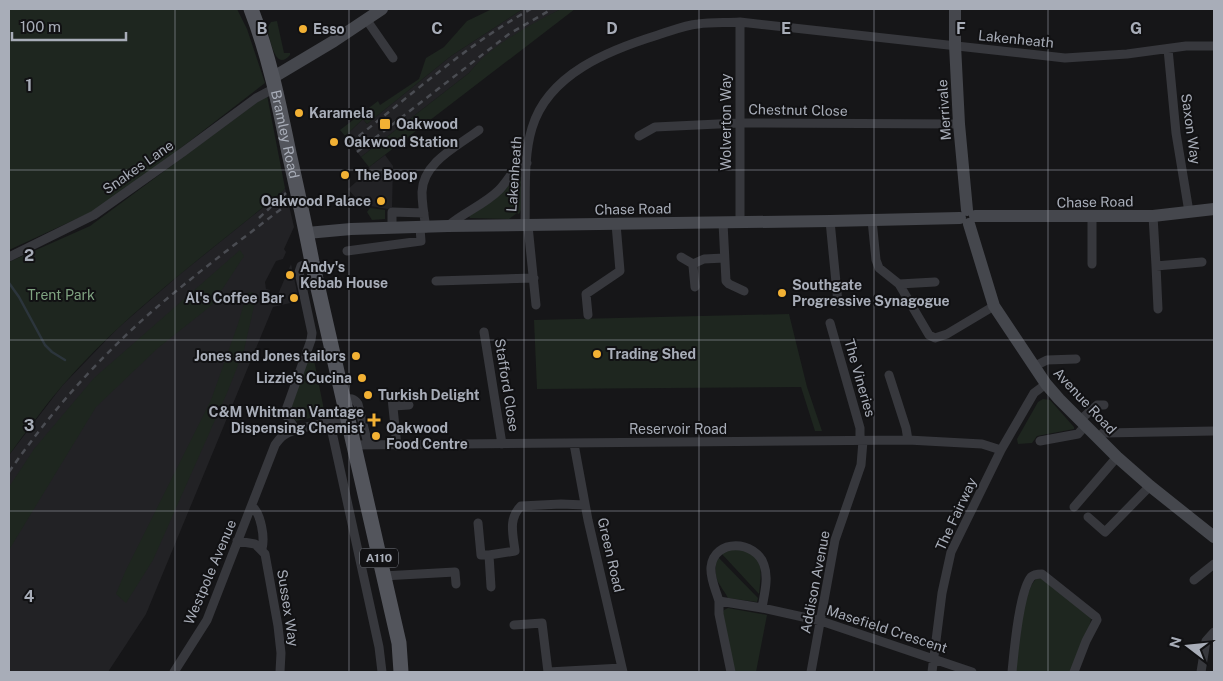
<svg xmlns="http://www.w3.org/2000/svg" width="1223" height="681" viewBox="0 0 1223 681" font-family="'Public Sans',sans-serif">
	<rect width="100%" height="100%" fill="#161618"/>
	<!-- built -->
	<path fill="#222225" d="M523,9H561L523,30L498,47L477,64L469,73L361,157L345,136L363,119L367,124L451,56Z
		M385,155L393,166L392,207L388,209L371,206L354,196L348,189L370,170L369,167Z
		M285,188L294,227L284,249L286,252L283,259L276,261L265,282L266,289L270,290L268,295L276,299L291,264L299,301L273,307L146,614L108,672H9V455L62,386L118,328L179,275L281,193Z"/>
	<!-- green -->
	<path fill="#1e261f" d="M9,9H237L247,29L265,83L94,215L87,214L9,250Z
		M492,9H523L451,56L367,124L363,119L345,136L340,130L378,101L380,105L419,79L426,58L444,47L467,21Z
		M561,9H575L369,167L361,157L469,73C491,45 529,25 561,9Z
		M277,21L284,53H290V55C275,73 270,38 267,28L271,22Z
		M267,95L285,188L283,191C208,253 126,312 62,386C43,408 26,432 9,455V262L90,226Z
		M517,177L522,178V180L521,210L519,214L517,213L509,219L470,218L469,216L472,214L494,200Z
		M370,208L385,210V219L372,220L367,212Z
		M240,250L244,256L212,305L158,348L96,407L9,550V487L34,449L94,378Z
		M253,292L255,302L244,350L227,393L153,560L126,603L116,594L125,572L211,400L238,324L247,293Z
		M789,314L807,387L822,431H815L801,387L537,389L534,320Z
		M310,354L313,355L325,415L296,421L291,415L290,411Z
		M1043,399L1050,400L1074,427V429L1037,436L1032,443L1018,444L1017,439L1038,402Z
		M731,548C737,549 746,550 751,553C765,562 760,580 759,594L721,553Z
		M717,556L758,598L757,602L728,598C717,579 713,581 717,556Z
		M1036,579H1043L1088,613L1091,619L1089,628L1070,672H1014C1018,651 1022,592 1036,579Z
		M728,608L767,615L756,672H735L721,616L724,610Z"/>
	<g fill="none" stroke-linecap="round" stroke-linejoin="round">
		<!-- stream -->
		<path stroke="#2c353c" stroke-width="2.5" d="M9,283L19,297L45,345L52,352L65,360"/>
		<!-- street -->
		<path stroke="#37383d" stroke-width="9" d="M366,19L393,58
			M740,22V221
			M1168,49L1176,133L1189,212
			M639,136L655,127L739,123L959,124
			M1092,216V264
			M1153,216L1156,266L1202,262
			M872,220L876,260L879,268L899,284L935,282
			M830,221L838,303
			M723,223L726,281L729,284L744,291
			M448,226C464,212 484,205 499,190C508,181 514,166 527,163
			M525,226C526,195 523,157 532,128C548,74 609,50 658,35C671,31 685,25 698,24C712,22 726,23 740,22L1065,58L1127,54L1186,46H1214
			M528,226L536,305
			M392,228V212L424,213
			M426,228C424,216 422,204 422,192C423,162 458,146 479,130
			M347,251L421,241L420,228
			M9,257L94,215L183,152L256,98L275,88
			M681,257L693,264
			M1156,266L1158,309
			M436,281L534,278
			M899,284L929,335L935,338L947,334L994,306
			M695,287L693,266L695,263L704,259L724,258
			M588,315L586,294L620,271L616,224
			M830,323L860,428V441
			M484,332L502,444
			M1035,366L1047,360L1076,359
			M889,375L906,428L908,440
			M392,398L397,446
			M343,399C350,398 354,398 358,404L368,444
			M393,406L409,405
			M1080,420L1097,405H1104
			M330,423L379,647L382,672
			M296,430L286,415V410L311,340L312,333L299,272L301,266L312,262
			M1097,438L1103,433L1214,431
			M1040,441L1078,434L1085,426
			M574,444L588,520L623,672
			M353,445L908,440L982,444L1001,450
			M252,506C261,514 265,537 262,549
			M1074,507L1117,457
			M1088,517L1105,532L1150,486
			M478,523L481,555H489L491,587
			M237,541L255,544L265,554L278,626L281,653L280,672
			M489,555L515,551C513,534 508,519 521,506L561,504L585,505
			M383,576L455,572L456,584
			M1194,580L1214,564
			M719,601C716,590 710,579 711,567C714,538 756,540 764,565C769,578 764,595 762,608
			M514,625L542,623L548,672L622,668
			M174,672L207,620L275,445C278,441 281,436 286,434C299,426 331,423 347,419
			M731,672L719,614V601L762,608L821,621L972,672
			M811,672L835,540L861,465L863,441
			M932,672L942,593L951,552L1001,450L1034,393L1046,384
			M1012,672C1014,652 1019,592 1031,577C1034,574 1038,574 1042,574L1096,617L1097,620L1086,641L1074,672
			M1201,672L1206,641L1214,632"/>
		<!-- secondary -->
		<path stroke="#45474d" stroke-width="12" d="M955,9V45L959,124L967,210
			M272,78L334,41L382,9
			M975,216H1153L1214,209
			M969,224L994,306L1046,384L1059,399L1117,457L1150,486L1214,537
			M307,233L351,229L448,226L830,221L960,218"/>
		<!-- primary -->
		<path stroke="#53555c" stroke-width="15" id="s1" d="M251,9C269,55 279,104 289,153C297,189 305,225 312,262L399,643L401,672"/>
		<!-- rail -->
		<path stroke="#4a4c52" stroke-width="2.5" stroke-dasharray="6 5" stroke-linecap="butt" d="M350,143C409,97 466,45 531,9
			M357,152L509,34L552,9
			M259,218L286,193
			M9,472C49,414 96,361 149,314C194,275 242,239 289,203"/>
	</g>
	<!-- grid -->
	<path fill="none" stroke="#a8adb8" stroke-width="1" stroke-opacity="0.55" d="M175,9V672M349,9V672M524,9V672M699,9V672M874,9V672M1048,9V672M9,170H1214M9,340H1214M9,511H1214"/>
	<!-- markers -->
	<g fill="#f2b134" stroke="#111113" stroke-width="2">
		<circle cx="303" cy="29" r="5"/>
		<circle cx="299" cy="113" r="5"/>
		<rect x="379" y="118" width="12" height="12" rx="2.5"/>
		<circle cx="334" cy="142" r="5"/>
		<circle cx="345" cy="175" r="5"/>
		<circle cx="381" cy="201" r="5"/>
		<circle cx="290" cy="275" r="5"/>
		<circle cx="782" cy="293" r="5"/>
		<circle cx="294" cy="298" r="5"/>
		<circle cx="597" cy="354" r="5"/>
		<circle cx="356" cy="356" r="5"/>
		<circle cx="362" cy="378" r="5"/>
		<circle cx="368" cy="395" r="5"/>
		<path d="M371.5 412.5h5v5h5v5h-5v5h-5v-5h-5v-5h5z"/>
		<circle cx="376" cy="436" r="5"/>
	</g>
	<g text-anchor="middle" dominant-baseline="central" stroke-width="4" stroke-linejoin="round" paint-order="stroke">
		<!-- shield labels -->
		<rect fill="#111113" stroke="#7b7e86" stroke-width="1" x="360" y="548.5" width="38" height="19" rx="4"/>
		<g font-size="12" font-weight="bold" fill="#a8adb8">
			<text x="379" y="558">A110</text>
		</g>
		<!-- poi labels -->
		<g font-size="14" font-weight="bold" fill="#a8adb8" stroke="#111113" text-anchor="start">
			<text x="313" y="29">Esso</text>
			<text x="309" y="113">Karamela</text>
			<text x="396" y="124">Oakwood</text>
			<text x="344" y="142">Oakwood Station</text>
			<text x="355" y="175">The Boop</text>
			<text x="371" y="201" text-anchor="end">Oakwood Palace</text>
			<text x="300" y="267">Andy's<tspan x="300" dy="16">Kebab House</tspan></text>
			<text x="792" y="285">Southgate<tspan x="792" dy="16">Progressive Synagogue</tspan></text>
			<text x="284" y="298" text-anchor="end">Al's Coffee Bar</text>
			<text x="607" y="354">Trading Shed</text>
			<text x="346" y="356" text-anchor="end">Jones and Jones tailors</text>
			<text x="352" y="378" text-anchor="end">Lizzie's Cucina</text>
			<text x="378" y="395">Turkish Delight</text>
			<text x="364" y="412" text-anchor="end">C&amp;M Whitman Vantage<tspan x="364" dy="16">Dispensing Chemist</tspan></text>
			<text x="386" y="428">Oakwood<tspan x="386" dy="16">Food Centre</tspan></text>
		</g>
		<!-- street labels -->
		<g font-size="14" fill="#a8adb8" stroke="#111113">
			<text transform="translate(1016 39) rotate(6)">Lakenheath</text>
			<text transform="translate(798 110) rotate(1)">Chestnut Close</text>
			<text transform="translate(944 110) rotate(-94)">Merrivale</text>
			<text transform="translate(726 122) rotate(-90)">Wolverton Way</text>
			<text transform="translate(1191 129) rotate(82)">Saxon Way</text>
			<text stroke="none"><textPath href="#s1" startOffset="130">Bramley Road</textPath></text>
			<text transform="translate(138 167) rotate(-35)">Snakes Lane</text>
			<text transform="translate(514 174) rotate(-86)">Lakenheath</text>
			<text transform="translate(1095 202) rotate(-1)">Chase Road</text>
			<text transform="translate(633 209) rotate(-1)">Chase Road</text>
			<text transform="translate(860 378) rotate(74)">The Vineries</text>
			<text transform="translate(507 385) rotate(81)">Stafford Close</text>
			<text transform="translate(1085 401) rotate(47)">Avenue Road</text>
			<text x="678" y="429">Reservoir Road</text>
			<text transform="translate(956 514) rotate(-65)">The Fairway</text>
			<text transform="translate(611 555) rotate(77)">Green Road</text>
			<text transform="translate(210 572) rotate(-67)">Westpole Avenue</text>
			<text transform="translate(815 582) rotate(-79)">Addison Avenue</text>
			<text transform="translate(288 608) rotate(81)">Sussex Way</text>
			<text transform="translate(887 629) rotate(18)">Masefield Crescent</text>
		</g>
		<!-- park labels -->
		<g font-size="14" fill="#7fa381" stroke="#111113">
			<text x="61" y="295">Trent Park</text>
		</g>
	</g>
	<g font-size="16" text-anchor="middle" font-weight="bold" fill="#a8adb8" stroke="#111113" stroke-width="4" stroke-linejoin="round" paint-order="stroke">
		<text x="262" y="34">B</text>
		<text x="437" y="34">C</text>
		<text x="612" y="34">D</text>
		<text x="786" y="34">E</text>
		<text x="961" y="34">F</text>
		<text x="1136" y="34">G</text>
		<text x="29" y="91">1</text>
		<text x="29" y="261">2</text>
		<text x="29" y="431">3</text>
		<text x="29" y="602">4</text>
	</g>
	<!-- border -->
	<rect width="1223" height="681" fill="none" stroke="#a8adb8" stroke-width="20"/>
	<!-- north arrow -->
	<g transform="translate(1188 646) rotate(286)" stroke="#111113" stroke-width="4" paint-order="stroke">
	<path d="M0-4L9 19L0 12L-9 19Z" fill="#a8adb8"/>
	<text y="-8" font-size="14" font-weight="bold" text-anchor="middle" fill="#a8adb8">N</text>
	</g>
	<!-- scale -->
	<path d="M12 32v8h114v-8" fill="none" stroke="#a8adb8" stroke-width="2.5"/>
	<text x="20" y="32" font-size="15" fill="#a8adb8" stroke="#111113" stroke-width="4" paint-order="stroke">100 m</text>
</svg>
